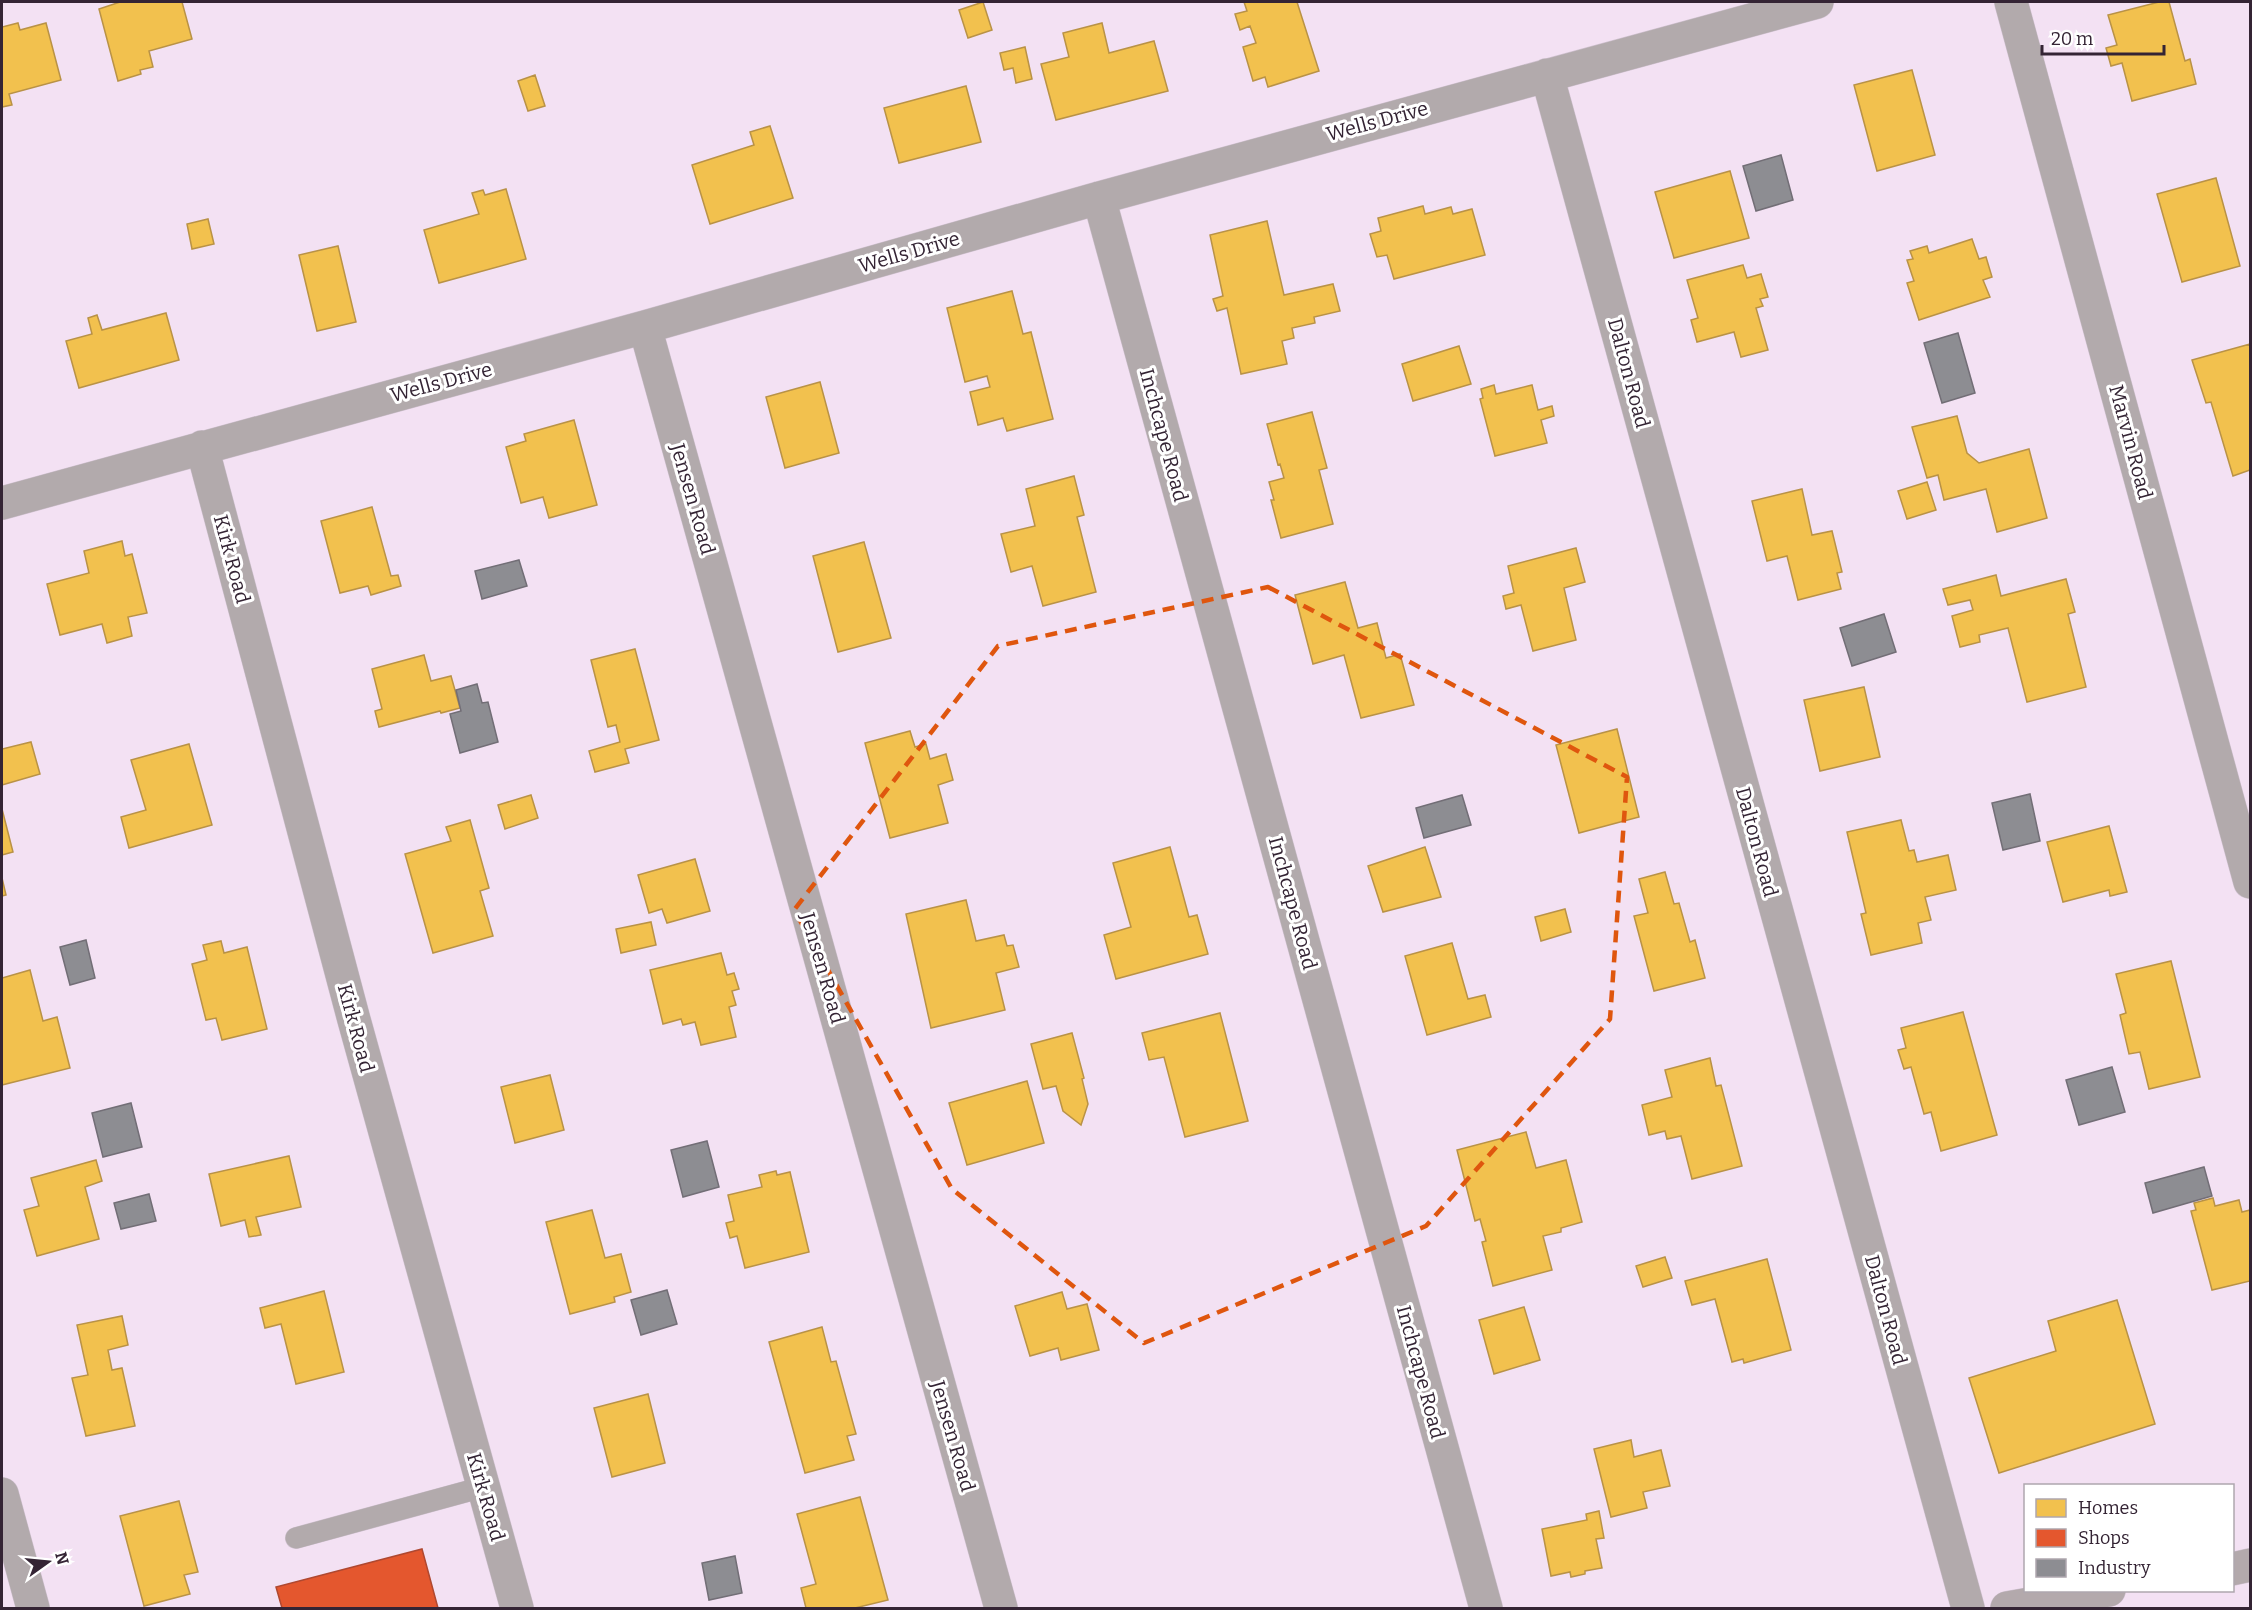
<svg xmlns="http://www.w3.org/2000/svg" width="2252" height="1610" viewBox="0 0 2252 1610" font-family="Bitter,serif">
	<rect width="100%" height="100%" fill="#f3e1f3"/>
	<!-- homes -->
	<path fill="#f2c14e" stroke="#b99246" stroke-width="1.5" d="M120,2H182L192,39L149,51L153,67L140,70L141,74L118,81L99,9Z
		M983,2L992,30L968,38L959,10Z
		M1244,2H1297L1319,71L1268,87L1265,77L1253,81L1243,47L1256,43L1250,26L1240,30L1235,14L1247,11Z
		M2159,2H2169L2185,61L2190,59L2196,84L2132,101L2122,63L2111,66L2106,48L2117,45L2108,15Z
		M18,23L20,30L46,23L61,80L9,94L12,105L2,107V27Z
		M1102,23L1109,53L1154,41L1168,91L1056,120L1041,64L1069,57L1063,33Z
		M1025,47L1032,79L1016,83L1013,68L1004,70L1000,53Z
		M1912,70L1935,155L1877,171L1854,85Z
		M535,75L545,106L528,111L518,81Z
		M966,86L981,142L899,163L884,108Z
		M770,126L793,198L710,224L692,165L754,145L750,132Z
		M1730,171L1749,238L1674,258L1655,192Z
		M2216,178L2240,266L2182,282L2157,194Z
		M506,189L526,259L439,283L424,230L479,214L472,193L483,190L485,195Z
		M1423,206L1425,214L1451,207L1453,214L1472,209L1485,255L1394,279L1387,255L1377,257L1370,234L1381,231L1378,218Z
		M208,219L214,244L192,249L187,224Z
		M1267,221L1284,295L1333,284L1340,311L1314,317L1315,323L1292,328L1294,338L1282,341L1287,364L1241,374L1227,308L1217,311L1213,299L1223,296L1210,235Z
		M1972,239L1979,259L1986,257L1992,277L1983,280L1990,297L1919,320L1907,283L1914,281L1907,260L1913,259L1910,251L1927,246L1929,253Z
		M338,246L356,322L317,331L299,255Z
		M1743,265L1747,278L1761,274L1768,297L1760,299L1763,306L1756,308L1768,350L1741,357L1734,332L1697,342L1691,320L1698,318L1687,280Z
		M1012,291L1023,334L1031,332L1053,419L1007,431L1003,418L978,425L970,392L990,387L987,376L965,382L947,308Z
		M166,313L179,360L79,388L66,341L92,334L88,318L97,315L102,330Z
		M2250,344V470L2233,476L2211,402L2206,403L2192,360Z
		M1459,346L1471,384L1413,401L1402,364Z
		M820,382L839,453L785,468L766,397Z
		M1494,385L1496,394L1532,385L1538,410L1552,406L1554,416L1541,420L1547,443L1495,456L1480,399L1483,398L1481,389Z
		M1312,412L1327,468L1319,470L1333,524L1281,538L1271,500H1274L1269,482L1284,478L1280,464L1278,465L1267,424Z
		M1957,416L1967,453L1979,463L2029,449L2047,518L1997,532L1986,489L1944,500L1938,475L1927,478L1912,427Z
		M574,420L597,505L549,518L543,497L521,503L506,447L526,441L524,434Z
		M1074,476L1084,515L1077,517L1096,592L1043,606L1032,566L1011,572L1001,534L1035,526L1026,489Z
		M1927,482L1936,510L1907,519L1898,491Z
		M1802,489L1812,535L1832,531L1842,572L1837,573L1841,589L1798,600L1787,556L1767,561L1752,501Z
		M372,507L391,576L398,575L401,586L371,595L368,586L340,593L321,521Z
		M122,541L125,556L132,554L147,613L128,617L132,636L107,643L102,624L60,635L47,584L89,573L84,551Z
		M864,542L891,638L838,652L813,556Z
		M1576,548L1585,582L1564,588L1576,640L1533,651L1521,605L1506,609L1503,596L1514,593L1508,566Z
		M1996,575L2001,596L2066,579L2075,612L2068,614L2086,687L2027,702L2008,628L1979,635L1980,642L1960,647L1952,616L1973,610L1970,600L1948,605L1943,589Z
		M1345,582L1358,628L1377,623L1386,658L1400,654L1414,705L1361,718L1344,655L1313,664L1295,595Z
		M635,649L659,740L625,749L629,763L595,772L589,751L620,742L616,725L608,727L591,660Z
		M424,655L431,681L451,676L460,708L441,713L440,711L379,727L375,711L382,709L372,669Z
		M1864,687L1880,757L1820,771L1804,700Z
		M1617,729L1639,817L1579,833L1556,745Z
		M910,731L915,747L926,744L930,759L946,754L953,780L938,785L948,823L890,838L865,743Z
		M31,742L40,774L2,785V749Z
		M189,744L212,825L129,848L121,817L146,810L131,760Z
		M531,795L538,818L505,829L498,805Z
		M2,809L13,852L2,855Z
		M470,820L489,888L480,891L493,936L433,953L405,854L451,841L446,827Z
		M1901,820L1909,851L1914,850L1917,862L1948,855L1956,890L1925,897L1931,920L1918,923L1922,943L1871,955L1861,914L1866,913L1847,832Z
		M2109,826L2127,892L2110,896L2109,890L2063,902L2047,842Z
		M1170,847L1189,917L1197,915L1208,954L1116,979L1104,935L1131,927L1113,863Z
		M1425,847L1441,897L1383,912L1368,866Z
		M695,859L710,911L667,923L662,909L649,913L638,875Z
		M1665,872L1674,904L1679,903L1690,942L1695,940L1705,978L1654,991L1634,916L1648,913L1639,879Z
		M2,878L6,895L2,896Z
		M966,900L976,941L1004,935L1007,946L1013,945L1019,967L996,973L1005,1010L931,1028L906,914Z
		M1565,909L1571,932L1541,941L1535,917Z
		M651,922L656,945L621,953L616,929Z
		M221,941L224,953L247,947L267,1029L222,1040L216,1018L206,1020L192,964L207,960L203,945Z
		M1452,943L1468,999L1485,995L1491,1017L1427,1035L1405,956Z
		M721,953L727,975L734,973L739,989L732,991L736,1005L729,1007L736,1037L701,1045L695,1022L683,1025L681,1019L663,1024L650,970Z
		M2171,961L2200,1077L2149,1089L2140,1052L2129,1054L2120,1015L2126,1013L2116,974Z
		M30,970L43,1021L57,1017L70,1068L2,1085V978Z
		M1963,1012L1997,1135L1941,1151L1931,1112L1924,1114L1911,1067L1904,1069L1898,1050L1906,1048L1901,1028Z
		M1220,1013L1248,1121L1185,1137L1164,1057L1149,1060L1142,1033Z
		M1072,1033L1084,1078L1082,1079L1088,1104L1081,1125L1063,1111L1056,1086L1043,1089L1031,1044Z
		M1710,1058L1716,1086L1721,1085L1742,1166L1692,1179L1681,1136L1667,1139L1665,1131L1649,1135L1642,1105L1672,1097L1665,1070Z
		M550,1075L564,1130L515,1143L501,1087Z
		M1027,1081L1044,1143L967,1165L949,1103Z
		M1526,1132L1536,1168L1566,1160L1582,1222L1561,1228V1232L1543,1236L1552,1270L1493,1286L1482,1242L1486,1241L1480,1219L1475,1221L1457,1150Z
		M289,1156L301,1207L256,1217L261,1235L249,1237L245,1220L221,1226L209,1174Z
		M96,1160L102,1181L85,1187L99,1239L37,1256L24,1210L39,1206L31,1178Z
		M776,1171L777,1175L790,1172L809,1252L745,1268L737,1236L730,1238L726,1223L734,1221L728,1195L762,1187L759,1175Z
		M2213,1198L2215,1206L2239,1200L2242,1212L2250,1210V1281L2212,1290L2191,1211L2196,1210L2194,1203Z
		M592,1210L605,1258L621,1254L631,1292L614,1297L615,1302L570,1314L546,1222Z
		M1665,1257L1672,1278L1643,1287L1636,1266Z
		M1767,1259L1791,1350L1744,1363L1743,1359L1732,1362L1715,1299L1692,1305L1685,1281Z
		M324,1291L344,1372L296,1384L281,1324L265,1328L260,1308Z
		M1062,1292L1067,1309L1087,1304L1099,1350L1061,1360L1058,1348L1030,1356L1015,1306Z
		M2117,1300L2155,1424L1999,1473L1969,1378L2056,1351L2048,1321Z
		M1524,1307L1540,1360L1494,1374L1479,1320Z
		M122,1316L128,1345L108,1350L112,1370L122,1368L135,1426L86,1436L72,1378L88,1375L77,1325Z
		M822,1327L831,1362L836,1361L856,1434L847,1436L854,1460L805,1473L769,1342Z
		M648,1394L665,1463L612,1477L594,1408Z
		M1631,1440L1634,1457L1661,1450L1670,1486L1643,1492L1647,1508L1611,1517L1594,1449Z
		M860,1497L888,1600L855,1608H806L801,1588L816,1584L797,1514Z
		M179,1501L198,1572L184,1575L190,1594L144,1606L120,1516Z
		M1599,1511L1604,1538L1596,1539L1602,1568L1585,1571V1574L1571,1577L1570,1572L1551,1576L1542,1529L1587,1520L1586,1514Z"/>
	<!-- shops -->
	<path fill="#e4572e" stroke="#af4830" stroke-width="1.5" d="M422,1549L438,1608H282L276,1587Z"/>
	<!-- industry -->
	<path fill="#8d8d92" stroke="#726e76" stroke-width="1.5" d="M1781,155L1793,200L1756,211L1743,166Z
		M1958,333L1975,393L1942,403L1924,343Z
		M519,560L527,586L482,599L475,571Z
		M1884,614L1896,652L1852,666L1840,628Z
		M477,684L482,703L488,702L498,742L460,753L450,714L461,711L456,690Z
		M2030,794L2040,841L2003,850L1992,803Z
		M1462,795L1471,825L1424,838L1416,808Z
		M86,940L95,978L70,985L60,947Z
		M2112,1067L2125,1112L2079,1125L2066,1080Z
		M131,1103L142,1147L103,1157L92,1113Z
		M707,1141L719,1187L683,1197L671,1150Z
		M2204,1167L2212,1196L2153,1213L2145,1183Z
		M149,1194L156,1221L121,1229L114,1203Z
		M667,1290L677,1324L641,1335L631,1300Z
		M735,1556L742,1593L709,1600L702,1563Z"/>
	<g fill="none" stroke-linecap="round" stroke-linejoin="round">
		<defs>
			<path id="lane" d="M296,1538L483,1487"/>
			<path id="street" d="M2011,2L2250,882
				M1547,75L1968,1608
				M1099,198L1486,1608
				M645,327L1001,1608
				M202,447L354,1020L517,1608
				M2,503L645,327L1099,198L1817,2
				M2,1494L33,1608"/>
			<path id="secondary" d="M2232,1569L2250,1565
				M2007,1608L2109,1590"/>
		</defs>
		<!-- lane casing -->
		<use href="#lane" stroke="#cfc1cf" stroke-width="22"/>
		<!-- street casing -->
		<use href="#street" stroke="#cfc1cf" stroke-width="34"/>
		<!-- secondary casing -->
		<use href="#secondary" stroke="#cfc1cf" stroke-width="34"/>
		<!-- lane -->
		<use href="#lane" stroke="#b2aaac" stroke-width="21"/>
		<!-- street -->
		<use href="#street" stroke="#b2aaac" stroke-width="33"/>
		<!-- secondary -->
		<use href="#secondary" stroke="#b3a9ac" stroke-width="33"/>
	</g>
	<!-- marked area -->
	<path fill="none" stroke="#df560e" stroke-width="4.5" stroke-dasharray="12 8" stroke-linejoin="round" d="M1268,587L1627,777L1610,1019L1426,1226L1144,1343L952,1189L794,910L998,646Z"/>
	<g text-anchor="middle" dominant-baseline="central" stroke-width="6" stroke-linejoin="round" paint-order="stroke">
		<!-- street labels -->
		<g font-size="20" fill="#342434" stroke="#fff">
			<text transform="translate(1377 121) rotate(-15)">Wells Drive</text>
			<text transform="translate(909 252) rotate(-16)">Wells Drive</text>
			<text transform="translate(1629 373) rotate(75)">Dalton Road</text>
			<text transform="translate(441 382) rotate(-15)">Wells Drive</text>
			<text transform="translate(1164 435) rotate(75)">Inchcape Road</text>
			<text transform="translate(2131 442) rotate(75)">Marvin Road</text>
			<text transform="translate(693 499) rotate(74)">Jensen Road</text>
			<text transform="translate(232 559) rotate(75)">Kirk Road</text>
			<text transform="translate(1757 842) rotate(75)">Dalton Road</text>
			<text transform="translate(1293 903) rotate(75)">Inchcape Road</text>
			<text transform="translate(823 968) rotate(74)">Jensen Road</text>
			<text transform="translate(356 1028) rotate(75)">Kirk Road</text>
			<text transform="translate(1886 1310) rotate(75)">Dalton Road</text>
			<text transform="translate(1421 1372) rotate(75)">Inchcape Road</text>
			<text transform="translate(953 1436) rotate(74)">Jensen Road</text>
			<text transform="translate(486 1497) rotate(74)">Kirk Road</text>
		</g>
	</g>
	<!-- border -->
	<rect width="2252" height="1610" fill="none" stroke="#342434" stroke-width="6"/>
	<!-- legend -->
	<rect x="2024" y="1484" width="210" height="108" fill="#ffffff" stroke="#aea7ae" stroke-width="1.5"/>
	<rect x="2036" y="1499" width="30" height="18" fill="#f2c14e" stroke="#aea7ae" stroke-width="1.5"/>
	<text x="2078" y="1514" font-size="18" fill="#342434">Homes</text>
	<rect x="2036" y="1529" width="30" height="18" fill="#e4572e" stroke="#aea7ae" stroke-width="1.5"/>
	<text x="2078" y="1544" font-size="18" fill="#342434">Shops</text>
	<rect x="2036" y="1559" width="30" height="18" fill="#8d8d92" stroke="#aea7ae" stroke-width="1.5"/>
	<text x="2078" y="1574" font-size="18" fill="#342434">Industry</text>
	<!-- north arrow -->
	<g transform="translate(48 1562) rotate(75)" stroke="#ffffff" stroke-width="4.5" paint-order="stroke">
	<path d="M0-4.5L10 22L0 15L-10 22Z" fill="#342434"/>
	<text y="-9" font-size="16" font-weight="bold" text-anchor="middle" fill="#342434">N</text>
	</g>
	<!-- scale -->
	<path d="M2042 45v9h122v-9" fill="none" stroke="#342434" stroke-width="3"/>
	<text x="2051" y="45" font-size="18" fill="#342434" stroke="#ffffff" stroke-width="4.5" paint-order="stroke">20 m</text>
</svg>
